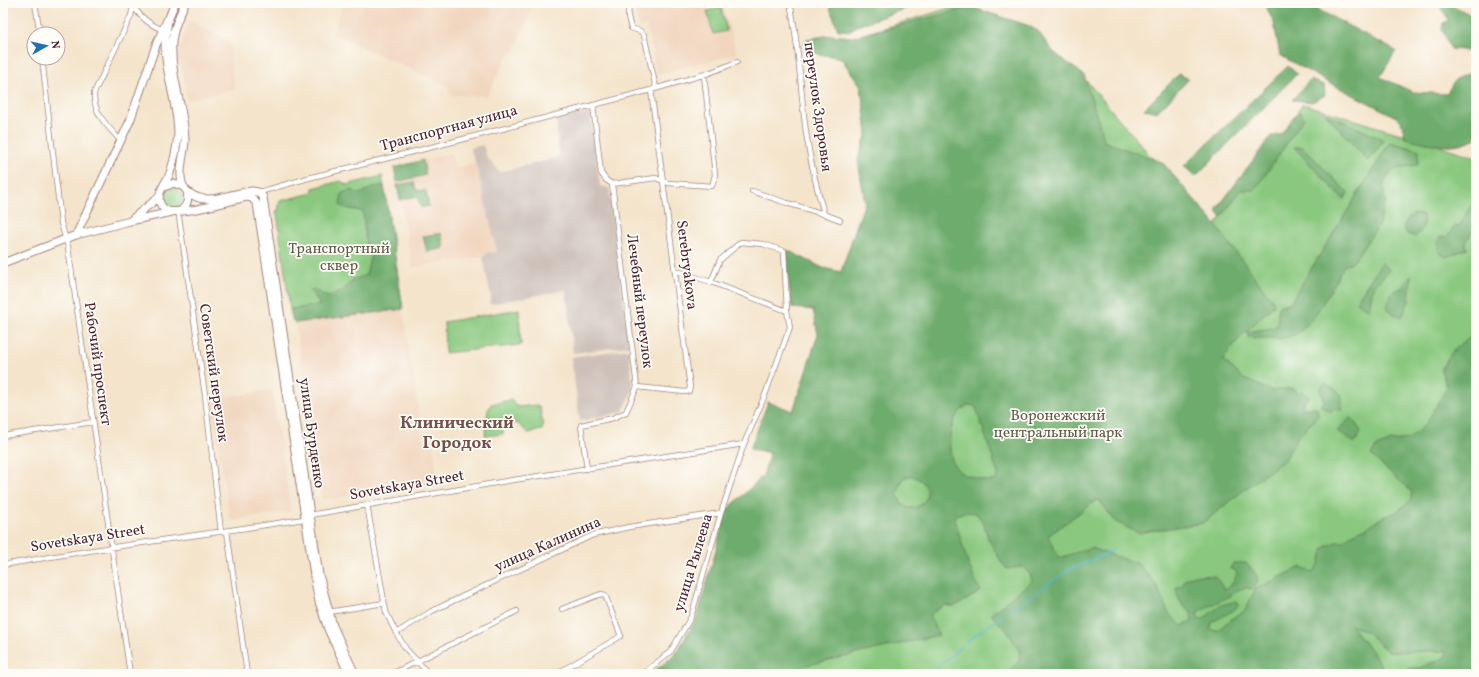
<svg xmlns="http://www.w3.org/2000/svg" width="1479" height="677" viewBox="0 0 1479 677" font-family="Vollkorn,serif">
	<rect width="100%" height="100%" fill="#fdfcf7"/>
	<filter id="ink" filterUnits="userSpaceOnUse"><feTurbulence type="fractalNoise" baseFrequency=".025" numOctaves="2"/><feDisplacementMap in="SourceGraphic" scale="8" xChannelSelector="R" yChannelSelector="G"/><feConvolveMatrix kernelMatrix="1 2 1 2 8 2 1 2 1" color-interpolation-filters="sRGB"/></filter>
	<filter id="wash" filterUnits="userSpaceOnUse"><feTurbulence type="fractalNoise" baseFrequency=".012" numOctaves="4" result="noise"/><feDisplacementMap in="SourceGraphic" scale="16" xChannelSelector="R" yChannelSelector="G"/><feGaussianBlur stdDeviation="0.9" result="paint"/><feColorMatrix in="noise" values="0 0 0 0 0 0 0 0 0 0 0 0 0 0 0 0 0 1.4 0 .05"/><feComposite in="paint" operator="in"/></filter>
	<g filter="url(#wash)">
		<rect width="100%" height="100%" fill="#f4e4cb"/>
		<!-- built -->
		<path fill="#f1d5bd" d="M343,3H535L513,53L506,58L487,96L450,95L447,86L333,34Z
			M633,3H705L708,10L723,5L737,54L657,74L647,26L639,27Z
			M189,20L231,42V66L235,89L188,100L178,56Z
			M451,153L455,168L476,163L497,252L487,253L483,257L412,267L394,168Z
			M403,309L423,440L432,439L438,483L381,491L380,486L363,489V494L322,500L295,323Z
			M272,390L291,512L230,521L211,399Z"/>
		<!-- industrial -->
		<path fill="#cec1ba" d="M590,112L600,186L609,188L629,346L573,353L566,290L490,304L491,297L483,257L487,253L497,252L476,164L470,148L483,145L487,158L500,172L559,157L556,119Z
			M629,349L633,389L623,412L580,421L571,357Z"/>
		<!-- green -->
		<path fill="#89c87e" stroke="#6a7454" d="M963,6L1025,27L1084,78L1213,229L1303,104L1476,157V674H651L675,655L697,618L727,510L772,520L841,272L865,202L858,160L867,133L861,86L841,58L840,41L953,7Z
			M721,8L727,31L713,34L707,11Z
			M382,176L403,309L295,323L293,321L290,309L277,214H276L277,210L278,211L280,201L312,193L313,188L341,181L346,185Z
			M163 198a10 10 0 1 1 20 0a10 10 0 1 1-20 0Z
			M519,309L521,345L445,353L444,322Z
			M511,400L518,407L536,405L540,407L543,426L542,430L528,433L517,423L512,424L510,428L503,430V434L486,436L485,434L488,410L491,404Z"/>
		<!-- forest -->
		<path fill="#6eac6d" stroke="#5c664c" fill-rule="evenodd" d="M828,3H922L856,26L850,31L838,30Z
			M1264,3H1306L1396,51L1380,77L1413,92L1447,94C1454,78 1459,76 1476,72V138C1450,151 1432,144 1405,138L1401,121L1398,118L1322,79L1280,55L1274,23Z
			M1439,3H1449L1476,18V51L1451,49L1442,29L1443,23L1448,21C1447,13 1440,11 1439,3Z
			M971,7L1027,25L1038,31L1054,53L1084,75L1105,142L1162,162L1211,219L1275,304C1256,322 1237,338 1223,360L1244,379L1273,391L1293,388L1296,393L1304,392L1309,397L1302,404L1304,409L1316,407L1319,416L1306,428L1296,440L1285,460L1249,486L1203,523L1138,533L1116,522L1098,499L1048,536L1059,558L1091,548L1137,563L1156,584L1167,610L1171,616L1182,626L1192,620L1191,612C1182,607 1177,598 1176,588L1183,585L1184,580L1194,575L1215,576L1224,589L1230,587L1237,574L1234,569H1230L1233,563H1247C1252,572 1257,570 1258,583L1252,589L1244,588L1238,590L1231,596L1215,603L1197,613L1199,620L1205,618L1220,605L1237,601L1239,604L1234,610L1212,622L1210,630H1218L1234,617L1245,611L1255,589L1301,567L1313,572L1319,564L1324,548L1336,542H1344L1350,535L1368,527L1384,516L1395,513L1410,501L1412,492L1371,455L1376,447L1392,441L1409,439L1426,424L1447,387L1441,370C1449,357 1454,345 1469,339L1476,322V674H1406L1409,668H1419L1444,658L1446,651L1388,652L1367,632L1350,625L1373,653L1386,674H1013L1010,670L1019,661L1020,651L1007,631L991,614L1032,581L1030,574L1022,567L1007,569L1002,563L988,538L983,522L976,513L964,512L954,516C962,542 967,567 981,591L961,603L952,607L945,605L929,615L939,635L803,666L791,674H651L675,655L697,618L727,510L763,476L770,453L750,449L768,402L793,411L818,334L813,310L792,308L787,269V250L823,268L841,272L865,202L858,160L867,133L861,86L841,58L813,53L806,48L804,43L806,39L831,35L853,37ZM968,405L975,406L977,411L998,474L997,479C990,483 983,480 976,478C970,476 962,475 957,469C948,458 948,434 954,421C956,415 963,408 968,405ZM912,476C945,488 916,520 902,503C900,501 899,497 897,495L900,485L905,477Z
			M1288,66L1297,74L1195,177L1184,166Z
			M1179,74L1189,79L1157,112L1144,109Z
			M1310,80L1324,85L1325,95L1312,102L1292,100Z
			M1300,111L1304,118L1255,190H1241L1221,217L1216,210L1271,136L1280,135Z
			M1325,113L1384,140L1368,161Z
			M1390,142L1419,150L1418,165L1397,168L1388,175L1383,185L1385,202L1379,225L1352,263L1345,264C1336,281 1310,331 1292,336C1279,340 1262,339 1248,337L1247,332L1272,328L1277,325C1279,318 1276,312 1280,305L1290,303Z
			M1294,147H1303L1348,193L1344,200Z
			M423,160L426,175L397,182L394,168Z
			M414,182L416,190L426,191L429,206L421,208L417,196L400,200L397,185Z
			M384,185L403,309L295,323L293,321L290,309L320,305L310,290L314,289L327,297L342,292L352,280L366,275L371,254L366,247L363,212C355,209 348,210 340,205L342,193L351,190L360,194L373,187Z
			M1476,200V226C1471,231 1470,236 1466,242L1467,249L1446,257L1439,253L1437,242L1440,237H1447L1454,227L1460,225L1468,210Z
			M1414,214L1423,215C1425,226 1422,230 1415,237L1407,234L1403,227L1407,220Z
			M441,233L444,248L427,252L423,236Z
			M1381,263L1390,270L1373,287L1369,310L1356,302Z
			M1411,276L1409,301L1402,317L1391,313L1387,307L1392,292L1402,288L1406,280Z
			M1325,383C1339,392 1345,392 1341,410L1328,411L1320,405L1325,400L1319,389Z
			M1351,417L1361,431L1355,443L1337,431Z"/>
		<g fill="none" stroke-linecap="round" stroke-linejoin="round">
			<!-- stream -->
			<path stroke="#4db6ca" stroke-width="1.5" d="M967,642L975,635L1067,571L1114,550
				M923,674L933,671L962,646"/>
		</g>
	</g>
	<g filter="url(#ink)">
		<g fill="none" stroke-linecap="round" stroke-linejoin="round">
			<defs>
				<path id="street" d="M35,3L40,34
					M629,3L628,17L631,28L640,31L644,35L656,88
					M133,6C143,21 156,29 173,33
					M42,58L61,223L68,247L130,674
					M121,141C108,127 93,113 94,93L131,16L134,3
					M612,184L656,178L668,183L712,186L715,175L704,75
					M752,191L787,203L824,214C817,189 811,164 807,139C800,94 800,48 790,3
					M256,193L312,177L460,140L651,90L709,73L737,62
					M824,214L840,220
					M179,217L205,395L221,532
					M711,282L720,260L741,242L763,244L784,251L787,311
					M637,387L685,392L689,391L690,387L651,90
					M3,436L93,422
					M587,469L581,425L613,418L626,412L637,387L612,184L606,180L601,173L593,105
					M367,505L386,612L396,633L406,649L429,674
					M227,531L247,674
					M3,565C103,547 204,535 304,519L310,515L507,481L744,444
					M329,612L384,603
					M396,633L432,611L453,601L593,535L629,527L721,513
					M392,674L517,611
					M556,674L621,636L605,595L601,594L562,609
					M643,674L671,651L691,617L721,513L744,444L765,395L790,327L787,311L711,282L680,272H675"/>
				<path id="secondary" d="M164,187L174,183L184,187
					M178,212C187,208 189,200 187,191
					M132,219L159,197
					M76,235L130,121L156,45L167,20
					M3,263L76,235L130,221L172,212"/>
				<path id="primary" d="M175,3C172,10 168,18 167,26C159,59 178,100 178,134C177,147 174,161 170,173C167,181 159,190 159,198C159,202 161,206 164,209C176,218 231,200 247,197L252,198L257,204L314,575L319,602L328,629L349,674
					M185,3C179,16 173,29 172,43C170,76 184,107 185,140C185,154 174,181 188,192C207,208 231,192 252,191L258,192L263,197L319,575L333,626L355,674"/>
			</defs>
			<!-- street casing -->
			<use href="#street" stroke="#9f827b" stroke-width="6"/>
			<!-- secondary casing -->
			<use href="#secondary" stroke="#9f827b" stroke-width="9"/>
			<!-- primary casing -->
			<use href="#primary" stroke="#9f827b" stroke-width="9"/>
			<!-- street -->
			<use href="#street" stroke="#fff" stroke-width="4.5"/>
			<!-- secondary -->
			<use href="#secondary" stroke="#fff" stroke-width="7"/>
			<!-- primary -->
			<use href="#primary" stroke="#fff" stroke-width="7"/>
		</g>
	</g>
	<g text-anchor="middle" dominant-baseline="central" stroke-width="3.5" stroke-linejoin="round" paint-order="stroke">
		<!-- street labels -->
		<g font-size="15" fill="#4a1f2b" stroke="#fdfcf7">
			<text transform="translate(817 107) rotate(82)">переулок Здоровья</text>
			<text transform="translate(449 129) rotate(-15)">Транспортная улица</text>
			<text transform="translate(686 265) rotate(83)">Serebryakova</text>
			<text transform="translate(639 301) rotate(83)">Лечебный переулок</text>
			<text transform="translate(97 364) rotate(82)">Рабочий проспект</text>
			<text transform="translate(213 373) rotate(82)">Советский переулок</text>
			<text transform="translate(311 433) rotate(82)">улица Бурденко</text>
			<text transform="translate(407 486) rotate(-10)">Sovetskaya Street</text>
			<text transform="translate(88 539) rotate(-9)">Sovetskaya Street</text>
			<text transform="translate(548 545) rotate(-24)">улица Калинина</text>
			<text transform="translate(694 563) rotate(-73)">улица Рылеева</text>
		</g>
		<!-- park labels -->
		<g font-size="15" fill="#605a48" stroke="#fdfcf7">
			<text x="339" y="249">Транспортный<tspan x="339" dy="17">сквер</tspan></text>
			<text x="1058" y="416">Воронежский<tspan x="1058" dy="17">центральный парк</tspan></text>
		</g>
		<!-- quarter labels -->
		<g font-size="17" font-weight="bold" fill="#774f49" stroke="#fdfcf7">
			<text x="457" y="423">Клинический<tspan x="457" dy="20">Городок</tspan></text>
		</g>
	</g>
	<!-- margin -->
	<rect width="1479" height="677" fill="none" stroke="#fdfcf7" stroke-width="16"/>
	<!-- north arrow -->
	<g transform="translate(46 46) rotate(82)"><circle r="19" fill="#fdfcf7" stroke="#b5a4a5"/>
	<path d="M0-3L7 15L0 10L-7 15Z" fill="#1f6fb2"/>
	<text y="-6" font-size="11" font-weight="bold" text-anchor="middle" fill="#4a1f2b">N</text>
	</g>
</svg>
